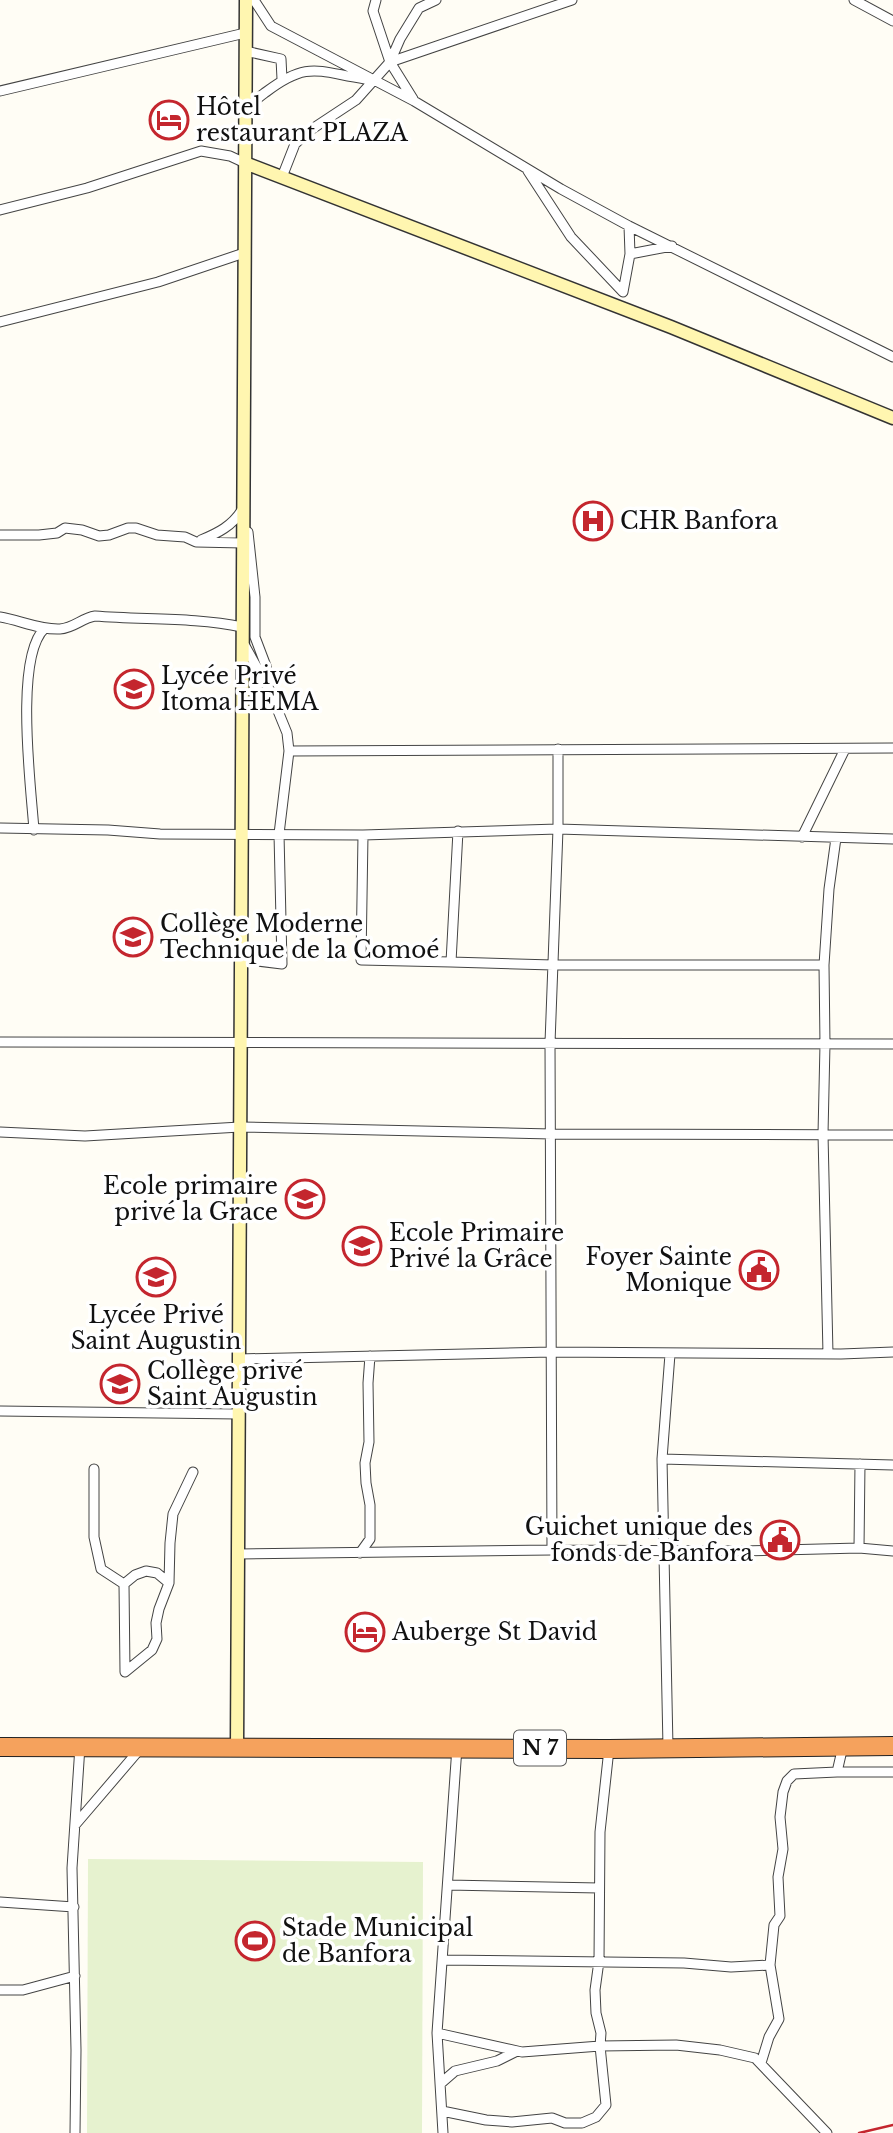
<svg xmlns="http://www.w3.org/2000/svg" width="893" height="2133" viewBox="0 0 893 2133" font-family="'Libre Baskerville',serif">
	<rect width="100%" height="100%" fill="#fffdf5"/>
	<!-- pitch -->
	<path fill="#e6f2cf" d="M88,1859L423,1862L422,2133H87Z"/>
	<g fill="none" stroke-linecap="round" stroke-linejoin="round">
		<defs>
			<path id="street" d="M254,0L271,26L414,101L561,189L629,226L893,357
				M376,0L373,11L390,62L413,99
				M854,0L893,21
				M245,51L281,59L282,79
				M390,62L572,0
				M0,91L245,33
				M247,111C252,102 258,98 266,92C308,60 318,72 365,79
				M528,171L571,237L623,292L630,254L672,246
				M282,177L295,144L306,133L356,100L390,62L400,39L419,8L436,0
				M0,210L87,188L201,151L230,156L245,163
				M629,226L630,254
				M0,322L158,282L244,253
				M248,532L255,597V637L266,666L268,680
				M0,535H39L57,533L65,528L82,530L99,536L109,535L128,528H136L157,535L185,537L196,542L243,543
				M201,540C218,533 232,526 242,510
				M0,617C19,620 40,630 60,629C74,628 82,618 95,616C144,620 195,617 242,627L243,632
				M289,751L893,748
				M0,828L108,830L160,834L363,835L558,829L893,839
				M34,830C31,787 14,656 45,628
				M363,835L361,960L451,962L458,831
				M802,837L845,749
				M241,959L282,964L279,834L289,751L287,733L269,689L245,646
				M451,962L553,965H824
				M0,1042L893,1044
				M0,1132L85,1136L240,1127L552,1134L893,1135
				M828,1354L823,1134L825,1044L824,965L829,889L836,838
				M239,1359L551,1352L841,1354L893,1352
				M0,1411L238,1414
				M662,1459L893,1465
				M94,1469V1537L101,1569L124,1584
				M859,1548L860,1464
				M552,1550L550,1043L558,829V749
				M360,1553L370,1539V1505L366,1483L365,1463L369,1442L368,1383L370,1356
				M238,1554L552,1550L740,1551L859,1548L893,1551
				M146,1571L157,1573L169,1583L159,1609L156,1623L157,1639L152,1650L125,1672L124,1584L135,1575Z
				M169,1583L170,1543L173,1514L193,1472
				M668,1747L662,1459L670,1354
				M837,1772H893
				M75,1825L140,1749
				M448,1885L599,1888
				M0,1902L74,1907
				M443,1960L684,1963L731,1967L770,1965
				M0,1990H23L75,1976
				M437,2033L522,2052L600,2046L676,2045L720,2050L755,2058L827,2133
				M761,2063L769,2037L779,2019L770,1965L774,1925L780,1916L778,1877L783,1849L780,1817L783,1792L787,1781L794,1774L837,1772L843,1746
				M440,2084L455,2071L497,2061L517,2051
				M442,2111L486,2120L512,2122L552,2118L565,2123H582L596,2117L606,2105L600,2046L601,2033L596,2013L595,1990L599,1961L600,1832L609,1749
				M75,2133L76,2050L72,1868L80,1746
				M443,2133L437,2033L457,1747"/>
			<path id="secondary" d="M245,163L671,327L893,418
				M237,1747L246,0"/>
			<path id="highway" d="M0,1747L609,1749L893,1746"/>
		</defs>
		<!-- street casing -->
		<use href="#street" stroke="#444" stroke-width="11"/>
		<!-- secondary casing -->
		<use href="#secondary" stroke="#333" stroke-width="15"/>
		<!-- highway casing -->
		<use href="#highway" stroke="#222" stroke-width="20"/>
		<!-- street -->
		<use href="#street" stroke="#fff" stroke-width="9"/>
		<!-- secondary -->
		<use href="#secondary" stroke="#fff6b0" stroke-width="12"/>
		<!-- highway -->
		<use href="#highway" stroke="#f5a25d" stroke-width="18"/>
		<!-- rail -->
		<path stroke="#c4262e" stroke-width="2.5" d="M859,2133L893,2125"/>
	</g>
	<!-- icons -->
	<defs>
		<symbol id="hotel-ring" viewBox="-11 -11 22 22"><circle r="9.5" fill="#fff" stroke="#c4262e" stroke-width="1.5"/><path d="M-6-4.5h1.5V1H6V5H4.5V3h-9V5H-6ZM-4 0a1.8 1.8 0 1 1 3.6 0ZM.5 0V-2.5h3Q6-2.5 6 0Z" fill="#c4262e"/></symbol>
		<symbol id="hospital-ring" viewBox="-11 -11 22 22"><circle r="9.5" fill="#fff" stroke="#c4262e" stroke-width="1.5"/><path d="M-5-5h3v3.5h4V-5h3V5h-3V1.5h-4V5h-3Z" fill="#c4262e"/></symbol>
		<symbol id="school-ring" viewBox="-11 -11 22 22"><circle r="9.5" fill="#fff" stroke="#c4262e" stroke-width="1.5"/><path d="M0-5L7-2L0 1L-7-2ZM-4 1L0 2.5L4 1V4Q0 6-4 4Z" fill="#c4262e"/></symbol>
		<symbol id="civic-ring" viewBox="-11 -11 22 22"><circle r="9.5" fill="#fff" stroke="#c4262e" stroke-width="1.5"/><path d="M-.6-6.5H3V-4.5H.6V-3L4-1V1h2V6H-6V1h2V-1L-.6-3ZM-1.2 2.5V6h2.4V2.5Z" fill="#c4262e"/></symbol>
		<symbol id="stadium-ring" viewBox="-11 -11 22 22"><circle r="9.5" fill="#fff" stroke="#c4262e" stroke-width="1.5"/><path d="M0-5a6.5 5 0 1 0 0 10a6.5 5 0 1 0 0-10ZM-3.5-1.8h7v3.6h-7Z" fill="#c4262e"/></symbol>
	</defs>
	<g fill-rule="evenodd">
		<use href="#hotel-ring" x="147" y="98" width="44" height="44"/>
		<use href="#hospital-ring" x="571" y="499" width="44" height="44"/>
		<use href="#school-ring" x="112" y="667" width="44" height="44"/>
		<use href="#school-ring" x="111" y="915" width="44" height="44"/>
		<use href="#school-ring" x="283" y="1177" width="44" height="44"/>
		<use href="#school-ring" x="340" y="1224" width="44" height="44"/>
		<use href="#civic-ring" x="737" y="1248" width="44" height="44"/>
		<use href="#school-ring" x="134" y="1255" width="44" height="44"/>
		<use href="#school-ring" x="98" y="1362" width="44" height="44"/>
		<use href="#civic-ring" x="758" y="1518" width="44" height="44"/>
		<use href="#hotel-ring" x="343" y="1610" width="44" height="44"/>
		<use href="#stadium-ring" x="233" y="1919" width="44" height="44"/>
	</g>
	<g text-anchor="middle" dominant-baseline="central" stroke-width="7" stroke-linejoin="round" paint-order="stroke">
		<!-- shield labels -->
		<rect fill="#fff" stroke="#585858" stroke-width="2" x="514" y="1730.5" width="52" height="35" rx="5"/>
		<g font-size="21" font-weight="bold" fill="#111">
			<text x="540" y="1748">N 7</text>
		</g>
		<!-- poi labels -->
		<g font-size="23" fill="#111" stroke="#fff" text-anchor="start">
			<text x="196" y="107">Hôtel<tspan x="196" dy="26">restaurant PLAZA</tspan></text>
			<text x="620" y="521">CHR Banfora</text>
			<text x="161" y="676">Lycée Privé<tspan x="161" dy="26">Itoma HEMA</tspan></text>
			<text x="160" y="924">Collège Moderne<tspan x="160" dy="26">Technique de la Comoé</tspan></text>
			<text x="278" y="1186" text-anchor="end">Ecole primaire<tspan x="278" dy="26">privé la Grace</tspan></text>
			<text x="389" y="1233">Ecole Primaire<tspan x="389" dy="26">Privé la Grâce</tspan></text>
			<text x="732" y="1257" text-anchor="end">Foyer Sainte<tspan x="732" dy="26">Monique</tspan></text>
			<text x="156" y="1315" text-anchor="middle">Lycée Privé<tspan x="156" dy="26">Saint Augustin</tspan></text>
			<text x="147" y="1371">Collège privé<tspan x="147" dy="26">Saint Augustin</tspan></text>
			<text x="753" y="1527" text-anchor="end">Guichet unique des<tspan x="753" dy="26">fonds de Banfora</tspan></text>
			<text x="392" y="1632">Auberge St David</text>
			<text x="282" y="1928">Stade Municipal<tspan x="282" dy="26">de Banfora</tspan></text>
		</g>
	</g>
</svg>
